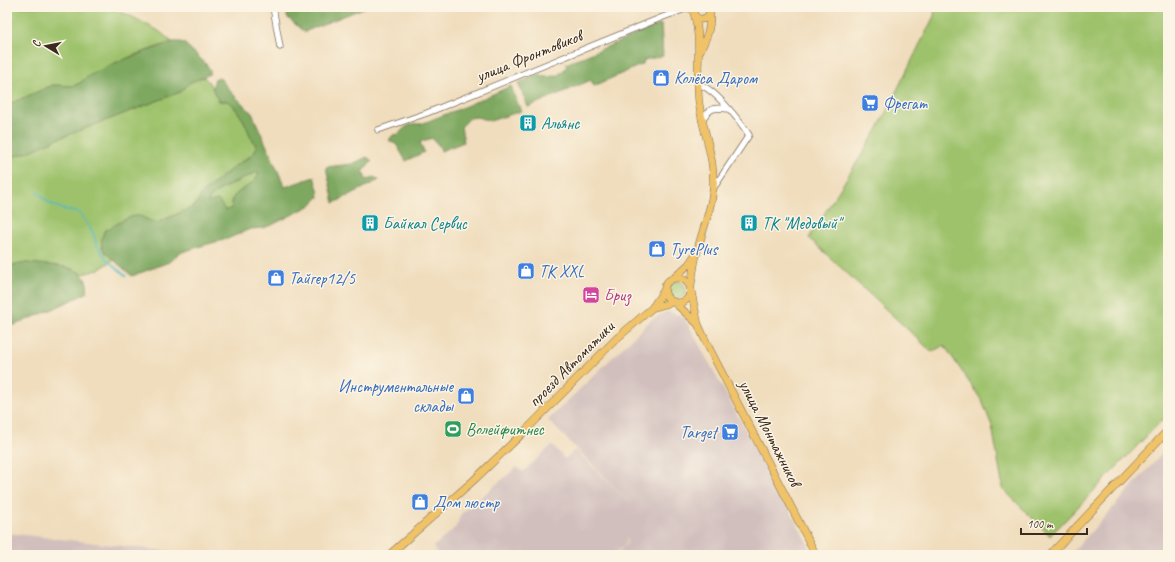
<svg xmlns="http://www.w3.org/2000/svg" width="1175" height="562" viewBox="0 0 1175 562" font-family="Caveat,sans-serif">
	<rect width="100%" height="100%" fill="#fcf5e5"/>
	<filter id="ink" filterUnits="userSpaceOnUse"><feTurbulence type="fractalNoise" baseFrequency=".025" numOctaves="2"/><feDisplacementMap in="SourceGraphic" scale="8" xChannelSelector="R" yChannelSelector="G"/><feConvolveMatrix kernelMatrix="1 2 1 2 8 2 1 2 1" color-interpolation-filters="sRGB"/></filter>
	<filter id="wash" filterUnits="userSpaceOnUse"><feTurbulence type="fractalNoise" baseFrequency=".012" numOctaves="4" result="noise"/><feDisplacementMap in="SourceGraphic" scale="16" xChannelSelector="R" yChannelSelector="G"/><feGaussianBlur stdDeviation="0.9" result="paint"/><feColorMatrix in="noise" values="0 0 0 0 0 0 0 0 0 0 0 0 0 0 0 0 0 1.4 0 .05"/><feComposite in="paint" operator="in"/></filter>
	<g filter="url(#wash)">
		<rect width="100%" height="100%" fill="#f0ddbd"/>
		<!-- industrial -->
		<path fill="#d1bfbd" d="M667,311L684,317L814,555H615L627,543L626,537V543L614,555H439L433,547L456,527L461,514L517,467L523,472L552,445L565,459L575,450L631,504L548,420L651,320Z
			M1168,447V555H1070Z
			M7,533L184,553V555H7Z"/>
		<!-- green -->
		<path fill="#9ec26c" stroke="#6c7645" d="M7,7H104L129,15L159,31L172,42L134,55L87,77L80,83L73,86L53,85L7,105Z
			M935,7H1168V414L1050,536L1003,489L992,426L982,401L944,345L932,352L809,238L877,130L934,16Z
			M203,77C212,82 213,93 219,101H227L233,105L244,121L250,135L256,146V150L250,156L235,166L202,193L195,206L157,223C153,222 150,220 146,219C130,214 118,225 104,231C100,244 103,252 114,260L98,270L83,274L70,268L58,266L27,263L7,266V158L26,153L55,140L180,92L188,83Z
			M257,172H259C259,183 241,188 234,196C232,200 232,204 231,209L225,210L218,201L216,200L208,203V201L216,192Z
			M668 290a9 9 0 1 1 18 0a9 9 0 1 1-18 0Z"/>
		<!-- forest -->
		<path fill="#7ea860" stroke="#5c693f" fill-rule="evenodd" d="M288,7H366L304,32L287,17Z
			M661,24L663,56L644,60L643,64L594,86L591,80L528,107L518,83L541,74L543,77L557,76L567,67L566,64Z
			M172,42H180L184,43L207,65L210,71V74L189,83L180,92L55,140L26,153L7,158V105L53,85L73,86L80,83L87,77L112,64Z
			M219,77L232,93L252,113L285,187L314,177L318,189L319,197L311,205L272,225L263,228L250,229L227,239L208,244L179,253L169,262L132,276C126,271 121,266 115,261C103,250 98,249 104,231C114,227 128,214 140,216C146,218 151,222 157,223L195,206L202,193L235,166L250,157L256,150V145L250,135L244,121L233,105L227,101H219C213,92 211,89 215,79ZM257,172H259C258,183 241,189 234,196C232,200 232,204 231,209L225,210L219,201L216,200L208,203V201C218,187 242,179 257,172Z
			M511,86L521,111L490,121L477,117L470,118L461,127L464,142L441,151L440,147L432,138L420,142L424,152L406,161L396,144L391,142L389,140L393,135L399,134C405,126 411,123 421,124L459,109Z
			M367,157L372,161L363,171L366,180L374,177L379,180L334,203L326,167L352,164Z
			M27,263C47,266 93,262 87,293L53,309L7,328V266Z"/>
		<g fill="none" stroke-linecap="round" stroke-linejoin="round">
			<!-- stream -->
			<path stroke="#49b7c3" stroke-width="1.5" d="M37,192L48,202L62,209L77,212L82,216L93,233L97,245L107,260L126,276"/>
		</g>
	</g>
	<g filter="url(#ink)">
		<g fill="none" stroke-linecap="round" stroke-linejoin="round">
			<defs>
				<path id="minor" d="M273,7L280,47
					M698,84C714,88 740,121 749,135L713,189
					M702,120C710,107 715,107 729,109
					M378,130L427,113L663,17L691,7"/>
				<path id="major" d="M696,17C701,21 706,19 710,14
					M700,51C707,37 713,24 708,7
					M674,278L689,264L695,255
					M691,289C685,271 661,277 665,293C668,303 681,306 687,299C691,295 690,289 691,285C693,274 694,262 697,252C702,231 711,211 713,190C716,161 703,132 699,103C695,70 704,41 692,7
					M691,291L698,324L707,344L816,555
					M675,303L698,324
					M652,308L673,302
					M389,555L474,480L527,429L616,339L652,308L665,289
					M1050,555L1168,430"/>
			</defs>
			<!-- minor casing -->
			<use href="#minor" stroke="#7a6956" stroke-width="7"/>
			<!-- major casing -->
			<use href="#major" stroke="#7a6956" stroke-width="8"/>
			<!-- minor -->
			<use href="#minor" stroke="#fff" stroke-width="5.5"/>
			<!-- major -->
			<use href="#major" stroke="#f0c369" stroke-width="7"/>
		</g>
	</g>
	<!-- icons -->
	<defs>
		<symbol id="shop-square" viewBox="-11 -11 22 22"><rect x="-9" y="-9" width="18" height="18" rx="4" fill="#3f7fe0" stroke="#fcf5e5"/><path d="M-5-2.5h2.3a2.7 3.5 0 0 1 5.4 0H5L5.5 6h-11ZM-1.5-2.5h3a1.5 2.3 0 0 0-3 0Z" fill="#fff"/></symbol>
		<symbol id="supermarket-square" viewBox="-11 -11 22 22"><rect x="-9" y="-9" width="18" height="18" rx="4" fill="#3f7fe0" stroke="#fcf5e5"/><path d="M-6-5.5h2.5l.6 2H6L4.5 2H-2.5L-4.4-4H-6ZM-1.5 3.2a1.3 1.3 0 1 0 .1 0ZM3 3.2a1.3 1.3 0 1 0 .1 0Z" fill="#fff"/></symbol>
		<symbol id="building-square" viewBox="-11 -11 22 22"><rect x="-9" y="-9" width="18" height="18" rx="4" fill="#0f9aa8" stroke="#fcf5e5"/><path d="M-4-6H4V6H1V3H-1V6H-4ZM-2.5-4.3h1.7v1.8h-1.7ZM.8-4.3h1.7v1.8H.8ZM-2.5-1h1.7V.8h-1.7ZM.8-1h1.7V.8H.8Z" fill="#fff"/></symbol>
		<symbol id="hotel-square" viewBox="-11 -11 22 22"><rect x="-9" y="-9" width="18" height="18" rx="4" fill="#d1479c" stroke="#fcf5e5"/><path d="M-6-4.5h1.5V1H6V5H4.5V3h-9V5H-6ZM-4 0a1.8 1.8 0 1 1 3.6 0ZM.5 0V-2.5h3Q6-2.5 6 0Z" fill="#fff"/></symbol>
		<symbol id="stadium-square" viewBox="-11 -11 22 22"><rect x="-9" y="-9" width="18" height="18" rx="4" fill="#2e9e5b" stroke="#fcf5e5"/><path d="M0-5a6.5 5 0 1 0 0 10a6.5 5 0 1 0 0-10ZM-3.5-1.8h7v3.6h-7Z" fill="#fff"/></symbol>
	</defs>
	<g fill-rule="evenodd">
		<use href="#shop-square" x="651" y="68" width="20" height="20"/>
		<use href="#supermarket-square" x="860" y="93" width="20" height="20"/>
		<use href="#building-square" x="518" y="113" width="20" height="20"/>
		<use href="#building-square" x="360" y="213" width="20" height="20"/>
		<use href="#building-square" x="739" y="213" width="20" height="20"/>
		<use href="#shop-square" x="647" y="239" width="20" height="20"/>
		<use href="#shop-square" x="516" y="261" width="20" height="20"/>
		<use href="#shop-square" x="266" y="268" width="20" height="20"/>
		<use href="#hotel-square" x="581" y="285" width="20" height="20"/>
		<use href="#shop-square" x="456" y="386" width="20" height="20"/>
		<use href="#stadium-square" x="443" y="419" width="20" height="20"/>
		<use href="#supermarket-square" x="720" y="422" width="20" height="20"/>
		<use href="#shop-square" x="410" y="492" width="20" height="20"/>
	</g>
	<g text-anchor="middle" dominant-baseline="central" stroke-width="3" stroke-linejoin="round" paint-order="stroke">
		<!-- street labels -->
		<g font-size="17" fill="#3b2a1e" stroke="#fcf5e5">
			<text transform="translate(529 56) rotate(-22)">улица Фронтовиков</text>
			<text transform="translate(571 364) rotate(-45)">проезд Автоматики</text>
			<text transform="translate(770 433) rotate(63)">улица Монтажников</text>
		</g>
		<!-- shop labels -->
		<g font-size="17" fill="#366cbe" stroke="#fcf5e5" text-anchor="start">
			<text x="674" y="78">Колёса Даром</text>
			<text x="883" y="103">Фрегат</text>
			<text x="670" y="249">TyrePlus</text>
			<text x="539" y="271">ТК XXL</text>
			<text x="289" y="278">Тайгер12/5</text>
			<text x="453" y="386" text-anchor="end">Инструментальные<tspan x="453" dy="20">склады</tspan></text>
			<text x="717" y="432" text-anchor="end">Target</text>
			<text x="433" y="502">Дом люстр</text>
		</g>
		<!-- culture labels -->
		<g font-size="17" fill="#0d838f" stroke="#fcf5e5" text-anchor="start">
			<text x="541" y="123">Альянс</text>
			<text x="383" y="223">Байкал Сервис</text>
			<text x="762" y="223">ТК "Медовый"</text>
		</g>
		<!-- hotel labels -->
		<g font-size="17" fill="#b23c85" stroke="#fcf5e5" text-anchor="start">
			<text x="604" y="295">Бриз</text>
		</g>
		<!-- leisure labels -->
		<g font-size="17" fill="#27864d" stroke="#fcf5e5" text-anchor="start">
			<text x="466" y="429">Волейфитнес</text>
		</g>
	</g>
	<!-- margin -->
	<rect width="1175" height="562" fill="none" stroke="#fcf5e5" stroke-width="24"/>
	<!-- north arrow -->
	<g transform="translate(46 46) rotate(280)" stroke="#fcf5e5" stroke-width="3" paint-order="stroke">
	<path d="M0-3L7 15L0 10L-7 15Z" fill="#3b2a1e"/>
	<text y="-6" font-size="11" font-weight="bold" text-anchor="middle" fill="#3b2a1e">С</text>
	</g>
	<!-- scale -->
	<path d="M1021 528v6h66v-6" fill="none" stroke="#3b2a1e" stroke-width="2"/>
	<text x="1027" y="528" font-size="12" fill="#3b2a1e" stroke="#fcf5e5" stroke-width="3" paint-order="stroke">100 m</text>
</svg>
